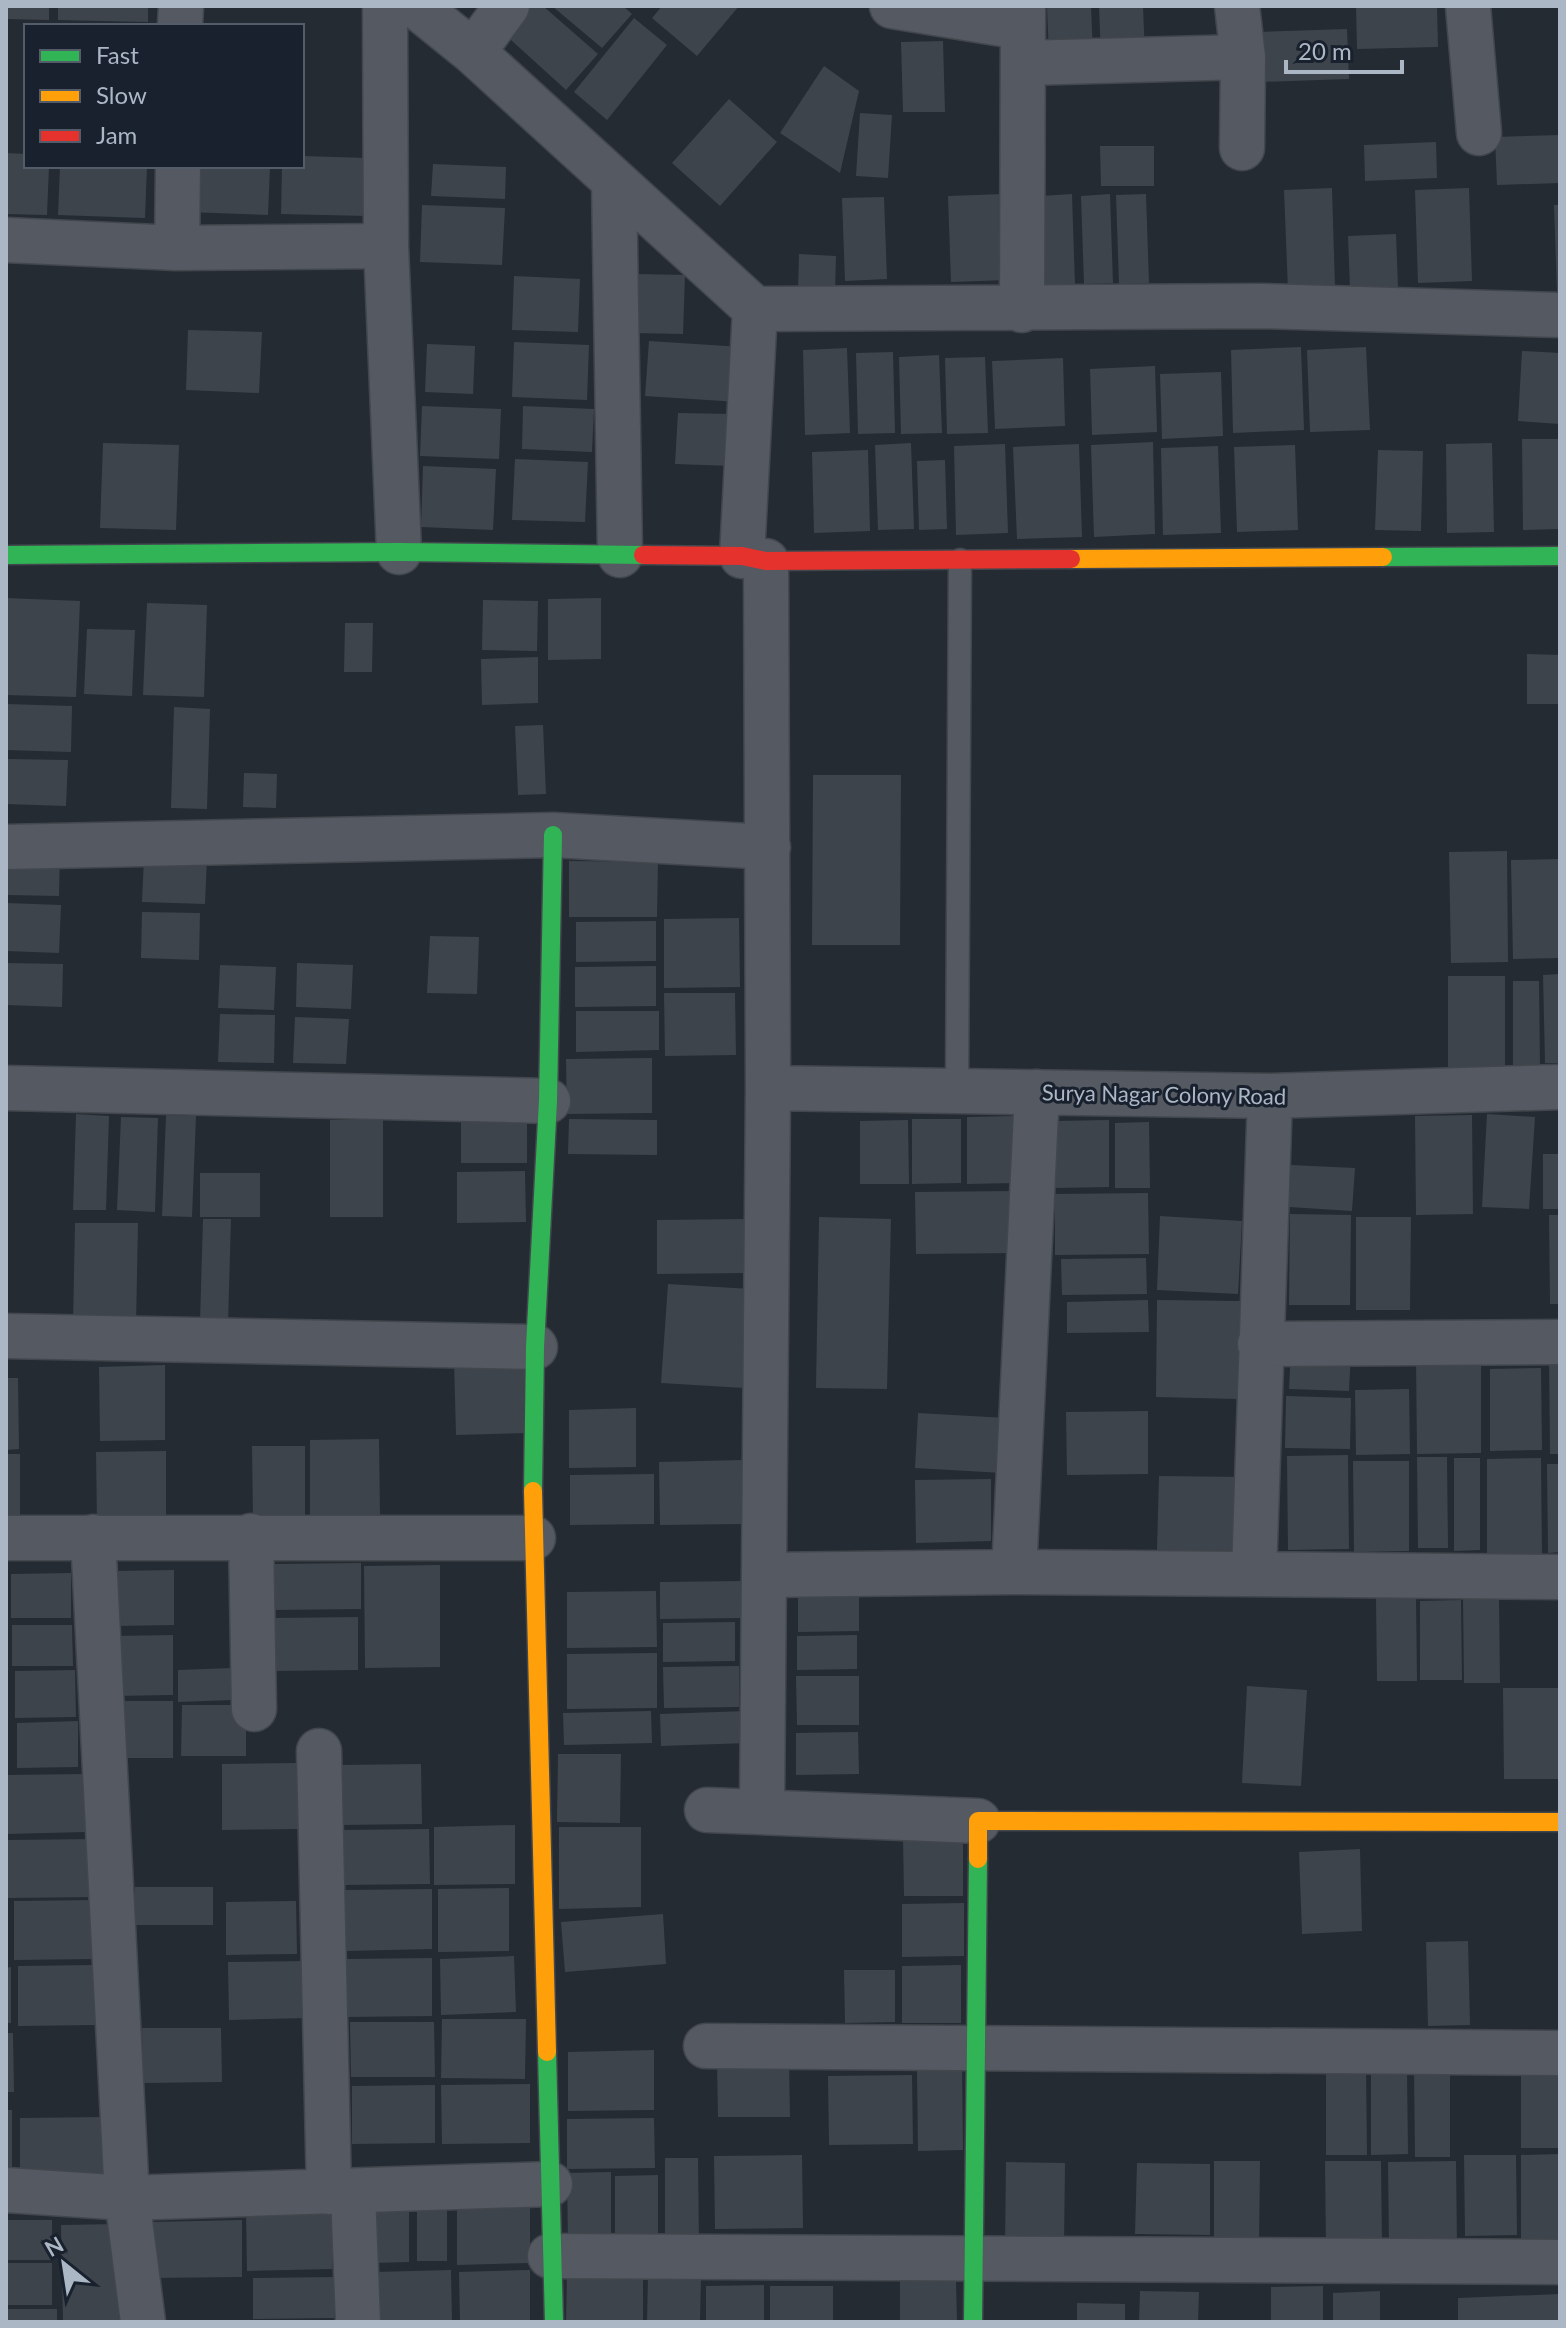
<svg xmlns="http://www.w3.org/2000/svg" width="1566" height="2328" viewBox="0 0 1566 2328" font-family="Lato,sans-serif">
	<rect width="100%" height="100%" fill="#242b32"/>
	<!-- building -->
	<path fill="#3e444b" d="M6,6H49V20L6,19Z
		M58,6H148V22L58,20Z
		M523,6H543L598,54L566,90L501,31Z
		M552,6H623L632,14L602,48Z
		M662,6H739L697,56L652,18Z
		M1047,6H1091L1093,54L1049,55Z
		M1099,6H1143L1145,56L1101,58Z
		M1356,6H1437L1438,47L1357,49Z
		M634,18L667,45L607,120L574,92Z
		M1347,29L1349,79L1259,82L1257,32Z
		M943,41L945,112H903L901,42Z
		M824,66L859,91L840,173L780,133Z
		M729,99L777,142L720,206L672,163Z
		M860,113L892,115L888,178L856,176Z
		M1560,135V183L1497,185L1495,137Z
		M1436,142L1437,178L1365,181L1364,145Z
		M1100,146H1154V186H1101Z
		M6,153L26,154V166H49L47,215L6,214Z
		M302,156L368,158L366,216L281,214L282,166H302Z
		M433,164L506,167L505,199L431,196Z
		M60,166H147L145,218L58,215Z
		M189,166H270L268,215L187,212Z
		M1332,188L1335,288L1288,290L1284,190Z
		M1469,188L1472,281L1418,283L1415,190Z
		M1004,194L1007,280L951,282L948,196Z
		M1072,194L1075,285L1043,287L1040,196Z
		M1110,194L1113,283L1084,284L1081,196Z
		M1146,194L1149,283L1119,284L1116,195Z
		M884,197L887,279L845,281L842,198Z
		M422,205L505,208L502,265L420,262Z
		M1554,205H1560V294H1557Z
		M1396,234L1398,287L1350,289L1348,236Z
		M799,254L836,256L835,291L798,290Z
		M637,274L685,275L683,334L635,333Z
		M514,276L580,279L578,332L512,330Z
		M188,330L262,332L259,393L186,390Z
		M649,341L742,347L738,402L645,396Z
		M514,342L589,345L587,400L512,397Z
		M427,344L475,346L473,394L425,392Z
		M1301,347L1304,430L1233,433L1231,350Z
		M1366,347L1370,430L1310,432L1307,350Z
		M847,348L850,433L805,435L803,350Z
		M1522,351L1560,353V424L1518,421Z
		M893,352L895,433L858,434L856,353Z
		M939,355L942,433L901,434L899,357Z
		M985,357L988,433L947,434L945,358Z
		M1063,358L1065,426L995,429L992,361Z
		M1155,366L1157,432L1092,435L1090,369Z
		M1221,372L1223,436L1162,439L1160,374Z
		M422,406L501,409L499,459L420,456Z
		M523,406L594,409L592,452L522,449Z
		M678,413L734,414L732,466L675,464Z
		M1522,439H1560V529L1523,530Z
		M1153,442L1155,534L1094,537L1091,445Z
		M103,443L179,445L176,530L100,528Z
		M911,443L914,529L878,530L875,445Z
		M1492,443L1494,532L1447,533L1446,444Z
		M1005,444L1008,533L956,535L954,446Z
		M1079,444L1082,537L1017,539L1013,447Z
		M1295,445L1298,530L1237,532L1234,447Z
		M1218,446L1221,533L1163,535L1161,448Z
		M868,450L870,531L814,533L812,452Z
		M1378,450L1423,451L1421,531L1375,530Z
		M515,459L588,462L585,522L512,520Z
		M945,460L947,529L919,530L917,461Z
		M423,466L496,469L493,530L421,527Z
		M6,598L80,601L76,697L6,695Z
		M601,598V659L548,660V599Z
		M483,600L538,601L537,651L482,650Z
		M147,603L207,605L204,697L143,695Z
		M345,623H373L372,672H344Z
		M87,629L135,630L132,696L84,694Z
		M1527,654L1560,655V704H1527Z
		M538,657V703L482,705L481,659Z
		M6,704L72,706L71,752L6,750Z
		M174,707L210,709L207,809L171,808Z
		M543,725L546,794L518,795L515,726Z
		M6,759L68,760L66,806L6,804Z
		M244,773L277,774L276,808L243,807Z
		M813,775H901L900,945H812Z
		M6,849L60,851L59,896L6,895Z
		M1507,851L1508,962L1451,963L1449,852Z
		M144,857L207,858L205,904L142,902Z
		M1560,859V958L1513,959L1511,860Z
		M569,861L658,862L657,917H569Z
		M6,903L61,905L59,953L6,951Z
		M142,912L200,913L199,960L141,958Z
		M739,918L740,987L664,988V919Z
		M656,921V961L576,962V922Z
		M430,936L479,937L477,994L427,993Z
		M6,963L63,964L62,1007L6,1005Z
		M297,963L353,965L351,1009L296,1007Z
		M220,965L276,967L274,1010L218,1008Z
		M656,966V1006L575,1007V967Z
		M1560,974V1063H1545L1543,975Z
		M1448,976H1505V1070L1448,1071Z
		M1513,981H1539L1540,1067H1513Z
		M664,993H735L736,1055L665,1056Z
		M576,1011H659V1050L576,1052Z
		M220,1014L275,1015L274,1063L218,1062Z
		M295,1017L349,1019L346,1064L293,1063Z
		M652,1058V1113L567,1114L566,1059Z
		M461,1113H527V1163H461Z
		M76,1114L109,1116L106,1210H73Z
		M1487,1114L1535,1117L1529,1209L1482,1207Z
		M166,1115L196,1116L192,1217L162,1216Z
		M1472,1115L1473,1214L1416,1215L1415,1116Z
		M1015,1116V1183L967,1184V1117Z
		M121,1117L158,1118L155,1212L117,1210Z
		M383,1119V1217H330V1120Z
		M569,1119L657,1120V1155L568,1154Z
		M912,1119H961V1183L912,1184Z
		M908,1120L909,1184H860V1121Z
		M1109,1120V1187L1056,1188V1121Z
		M1149,1122L1150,1188H1115V1123Z
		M1543,1154H1560V1209H1543Z
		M1291,1165L1355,1168L1352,1211L1289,1207Z
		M525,1171L526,1222L457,1223V1172Z
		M200,1173H260V1217H200Z
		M1015,1191L1016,1253L916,1254L915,1192Z
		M1148,1193L1149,1254L1055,1255V1194Z
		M1290,1214L1351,1215L1350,1305H1289Z
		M1549,1215H1560V1304H1550Z
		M1160,1216L1242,1221L1238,1294L1157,1290Z
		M819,1217L891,1219L887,1389L816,1388Z
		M1356,1217H1411L1410,1310H1356Z
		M203,1219H231L228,1323L200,1322Z
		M744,1219L746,1273L657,1274V1220Z
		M75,1223H138L136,1325L73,1324Z
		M1146,1258L1147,1294L1062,1295L1061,1259Z
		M668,1284L751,1289L744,1388L661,1383Z
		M1148,1300L1149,1332L1067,1333V1302Z
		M1157,1300L1240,1301L1238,1399L1156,1397Z
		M1291,1349L1351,1351L1349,1391L1289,1389Z
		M1549,1355H1560V1454H1550Z
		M526,1357L529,1433L456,1435L454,1360Z
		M1481,1357V1453L1417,1454L1416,1359Z
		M165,1365V1440L100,1441L99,1367Z
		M1541,1368L1542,1450L1490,1451V1369Z
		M6,1378H18L19,1449L6,1450Z
		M1409,1389L1410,1454L1356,1455L1355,1390Z
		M1286,1396L1351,1398L1350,1449L1285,1448Z
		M636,1408V1467L569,1468V1410Z
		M1148,1411V1474L1067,1475L1066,1412Z
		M918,1413L1006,1418L1003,1473L915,1468Z
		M379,1439L380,1516L310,1517V1440Z
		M252,1446H305V1519L253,1520Z
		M166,1451V1522L97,1523L96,1452Z
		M6,1454H20V1525H6Z
		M1348,1455L1349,1549L1288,1550L1287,1456Z
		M1417,1457H1447L1448,1548H1418Z
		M1454,1458H1480V1550L1454,1551Z
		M1541,1458L1542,1556L1487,1557V1459Z
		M743,1460V1524L660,1525L659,1462Z
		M1353,1461H1409V1551L1354,1552Z
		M1547,1464H1560V1552L1548,1553Z
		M654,1474V1524L570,1525V1475Z
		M1159,1476L1242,1477L1241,1551L1157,1550Z
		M991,1479V1541L916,1543L915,1480Z
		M361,1563V1609L275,1610V1564Z
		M440,1565V1667L365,1668L364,1566Z
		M174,1570V1625L114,1626V1571Z
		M71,1573V1618H11V1574Z
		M742,1581V1618L660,1619V1582Z
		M859,1586V1631L798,1632V1587Z
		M656,1591L657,1647L567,1648V1592Z
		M1376,1598H1416L1417,1681H1377Z
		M1499,1598L1500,1683H1464L1463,1599Z
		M1461,1600L1462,1680H1420V1601Z
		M358,1617V1670L274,1671L273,1618Z
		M735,1622V1661L663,1662V1623Z
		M12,1625H72L73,1666H12Z
		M173,1635V1695L114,1696L113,1636Z
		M857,1635V1669L797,1670V1636Z
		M657,1653V1708L567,1709V1654Z
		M739,1666V1707L664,1708L663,1667Z
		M232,1668V1700L178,1702V1670Z
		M75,1670L76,1717L15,1718V1671Z
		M796,1676H859V1725H797Z
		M1247,1686L1307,1690L1301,1786L1242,1783Z
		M1503,1688H1560V1779H1504Z
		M115,1701H173V1758H116Z
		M182,1705H246V1756H181Z
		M651,1711L652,1743L564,1745L563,1713Z
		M746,1711L747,1743L661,1746L660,1714Z
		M78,1721V1767L17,1768V1723Z
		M858,1732L859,1774L796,1775V1733Z
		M558,1754H621L620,1823L557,1822Z
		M298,1763V1829L222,1830V1764Z
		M421,1764L422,1824L340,1825L339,1765Z
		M86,1774V1832L6,1834V1775Z
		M515,1825V1884L434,1885V1827Z
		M559,1827H641V1907L559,1909Z
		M429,1829L430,1884L341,1885V1830Z
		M963,1837V1896H904L903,1838Z
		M99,1839V1897L7,1898L6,1840Z
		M1360,1849L1362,1931L1302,1934L1299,1852Z
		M135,1887H213V1925H135Z
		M509,1888V1951L438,1952V1889Z
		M432,1889V1949L346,1951L345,1890Z
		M95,1900L96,1959L14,1960V1901Z
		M296,1901L297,1954L226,1955V1902Z
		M964,1903V1956L902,1957V1904Z
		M663,1914L666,1964L565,1972L561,1922Z
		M1468,1941L1470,2025L1428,2026L1426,1942Z
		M514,1956L516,2012L441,2015L440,1959Z
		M432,1958V2016L346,2017V1959Z
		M307,1961L308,2018L229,2020L228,1962Z
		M94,1965L95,2025L18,2026V1966Z
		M961,1965V2023H902V1966Z
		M11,1967V2023H6V1968Z
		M844,1970H895V2022L845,2023Z
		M442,2019H526L525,2079L441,2078Z
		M350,2022H434L435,2077H351Z
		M142,2028H221L222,2082L143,2083Z
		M6,2033H13L14,2092H6Z
		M654,2050V2110L568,2111V2052Z
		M789,2062L790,2117H718L717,2063Z
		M1560,2065V2148H1521V2066Z
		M962,2067L963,2150L918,2151L917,2068Z
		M1366,2068L1367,2155H1326V2069Z
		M1371,2068H1407L1408,2154L1371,2155Z
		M1450,2068V2157H1415L1414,2069Z
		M912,2075L913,2144L829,2145L828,2076Z
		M530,2084V2143L442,2144L441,2085Z
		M435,2085V2143L352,2144V2086Z
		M6,2110H12V2172H6Z
		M106,2117V2177L20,2178V2118Z
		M654,2118L655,2168L567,2169V2119Z
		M1560,2154V2240H1521V2155Z
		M802,2155L803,2228L715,2229L714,2156Z
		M1464,2155H1516L1517,2235L1465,2236Z
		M665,2158H698L699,2245L665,2246Z
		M1214,2161H1260L1259,2246H1214Z
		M1325,2161H1381L1382,2247L1326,2248Z
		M1456,2161L1457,2247H1389L1388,2162Z
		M1006,2162L1065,2163L1064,2246L1005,2245Z
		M1137,2163L1210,2164V2235L1135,2234Z
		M611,2172V2244L568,2245L567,2173Z
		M658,2175V2246L615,2247V2176Z
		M417,2194H447V2261H417Z
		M530,2198V2263L457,2265V2199Z
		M372,2200H409V2262L372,2263Z
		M332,2211V2269L247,2271L246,2212Z
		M6,2220H52V2260H6Z
		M242,2220V2277L151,2278V2222Z
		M117,2224L119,2322H63L61,2225Z
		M6,2263H52V2305H6Z
		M451,2270L452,2322H374V2272Z
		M530,2270V2322H460L459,2272Z
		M567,2273H643V2322H566Z
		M648,2275L701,2277L700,2322H647Z
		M334,2277V2318L253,2319V2278Z
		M900,2281H956L957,2322H900Z
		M764,2285V2322H706V2286Z
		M770,2286H833V2322H770Z
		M1323,2286V2322H1271V2287Z
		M1140,2291L1199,2292L1198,2322H1139Z
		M1380,2291V2322H1333V2293Z
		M1560,2294V2322H1458V2298Z
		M1077,2303L1125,2304V2322H1077Z
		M6,2309H57V2322H6Z"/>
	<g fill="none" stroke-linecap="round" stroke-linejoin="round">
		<defs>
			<path id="lane" d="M957,1091L960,560"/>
			<path id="street" d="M385,6L386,246L399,552
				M416,6L473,52L755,309L742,556
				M892,6L1021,27
				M1237,6L1243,57L1242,148
				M1468,6L1479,133
				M180,26L181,6
				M473,52L507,6
				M1024,63L1243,57
				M614,181L620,555
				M6,240L177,248L386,246
				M177,248L178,166
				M755,309L1261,306L1560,315
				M1022,310L1023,6
				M6,847L553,835L768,847
				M6,1088L548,1101
				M768,1088L1270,1096L1560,1087
				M6,1336L535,1347
				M1260,1344L1560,1342
				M251,1536L254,1709
				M93,1537L127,2198L143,2322
				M6,1538H533
				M1014,1572L1037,1092
				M1254,1574L1270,1096
				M764,1575L1014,1572L1560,1577
				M319,1751L329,2192
				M707,1810L978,1821
				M762,1810L768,1088L766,561
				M706,2046L1560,2053
				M6,2190L127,2198L550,2184
				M353,2192L358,2322
				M550,2256L1560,2262"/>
			<path id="fast" d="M6,555L399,552L643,555
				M1383,557L1560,556
				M533,1491L535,1347L548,1101L553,835
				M547,2052L554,2322
				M973,2322L978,1859"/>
			<path id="slow" d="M1071,559L1383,557
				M533,1491L547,2052
				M978,1859V1821L1560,1822"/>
			<path id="jam" d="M643,555L742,556L766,561L1071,559"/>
		</defs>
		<!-- lane casing -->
		<use href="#lane" stroke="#42474d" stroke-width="25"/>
		<!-- street casing -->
		<use href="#street" stroke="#42474d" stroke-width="47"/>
		<!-- fast casing -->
		<use href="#fast" stroke="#42474d" stroke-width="21"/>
		<!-- slow casing -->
		<use href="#slow" stroke="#42474d" stroke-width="21"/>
		<!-- jam casing -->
		<use href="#jam" stroke="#42474d" stroke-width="21"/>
		<!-- lane -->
		<use href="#lane" stroke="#545962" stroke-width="22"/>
		<!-- street -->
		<use href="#street" stroke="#545962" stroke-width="44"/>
		<!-- fast -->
		<use href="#fast" stroke="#30b455" stroke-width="18"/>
		<!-- slow -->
		<use href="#slow" stroke="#ff9f0a" stroke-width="18"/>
		<!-- jam -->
		<use href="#jam" stroke="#e5322d" stroke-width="18"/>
	</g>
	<g text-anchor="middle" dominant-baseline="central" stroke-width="6" stroke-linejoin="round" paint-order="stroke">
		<!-- street labels -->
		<g font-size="22" fill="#acb7c6" stroke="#18212d">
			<text transform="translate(1164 1094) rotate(1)">Surya Nagar Colony Road</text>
		</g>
	</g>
	<!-- border -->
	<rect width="1566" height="2328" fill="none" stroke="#acb7c6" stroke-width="16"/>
	<!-- legend -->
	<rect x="24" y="24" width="280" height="144" fill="#18212d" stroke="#535d6a" stroke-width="2"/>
	<rect x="40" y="50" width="40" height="12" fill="#30b455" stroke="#535d6a" stroke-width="2"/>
	<text x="96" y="64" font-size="24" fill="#acb7c6">Fast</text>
	<rect x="40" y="90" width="40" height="12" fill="#ff9f0a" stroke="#535d6a" stroke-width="2"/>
	<text x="96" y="104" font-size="24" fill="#acb7c6">Slow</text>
	<rect x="40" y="130" width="40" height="12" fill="#e5322d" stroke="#535d6a" stroke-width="2"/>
	<text x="96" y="144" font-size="24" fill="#acb7c6">Jam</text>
	<!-- north arrow -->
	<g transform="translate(64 2264) rotate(330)" stroke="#18212d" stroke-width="6" paint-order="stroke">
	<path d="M0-6L14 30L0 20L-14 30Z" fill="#acb7c6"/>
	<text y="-12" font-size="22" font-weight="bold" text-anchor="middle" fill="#acb7c6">N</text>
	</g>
	<!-- scale -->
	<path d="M1286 60v12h116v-12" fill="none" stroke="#acb7c6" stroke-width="4"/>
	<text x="1298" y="60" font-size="24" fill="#acb7c6" stroke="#18212d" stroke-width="6" paint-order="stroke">20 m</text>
</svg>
